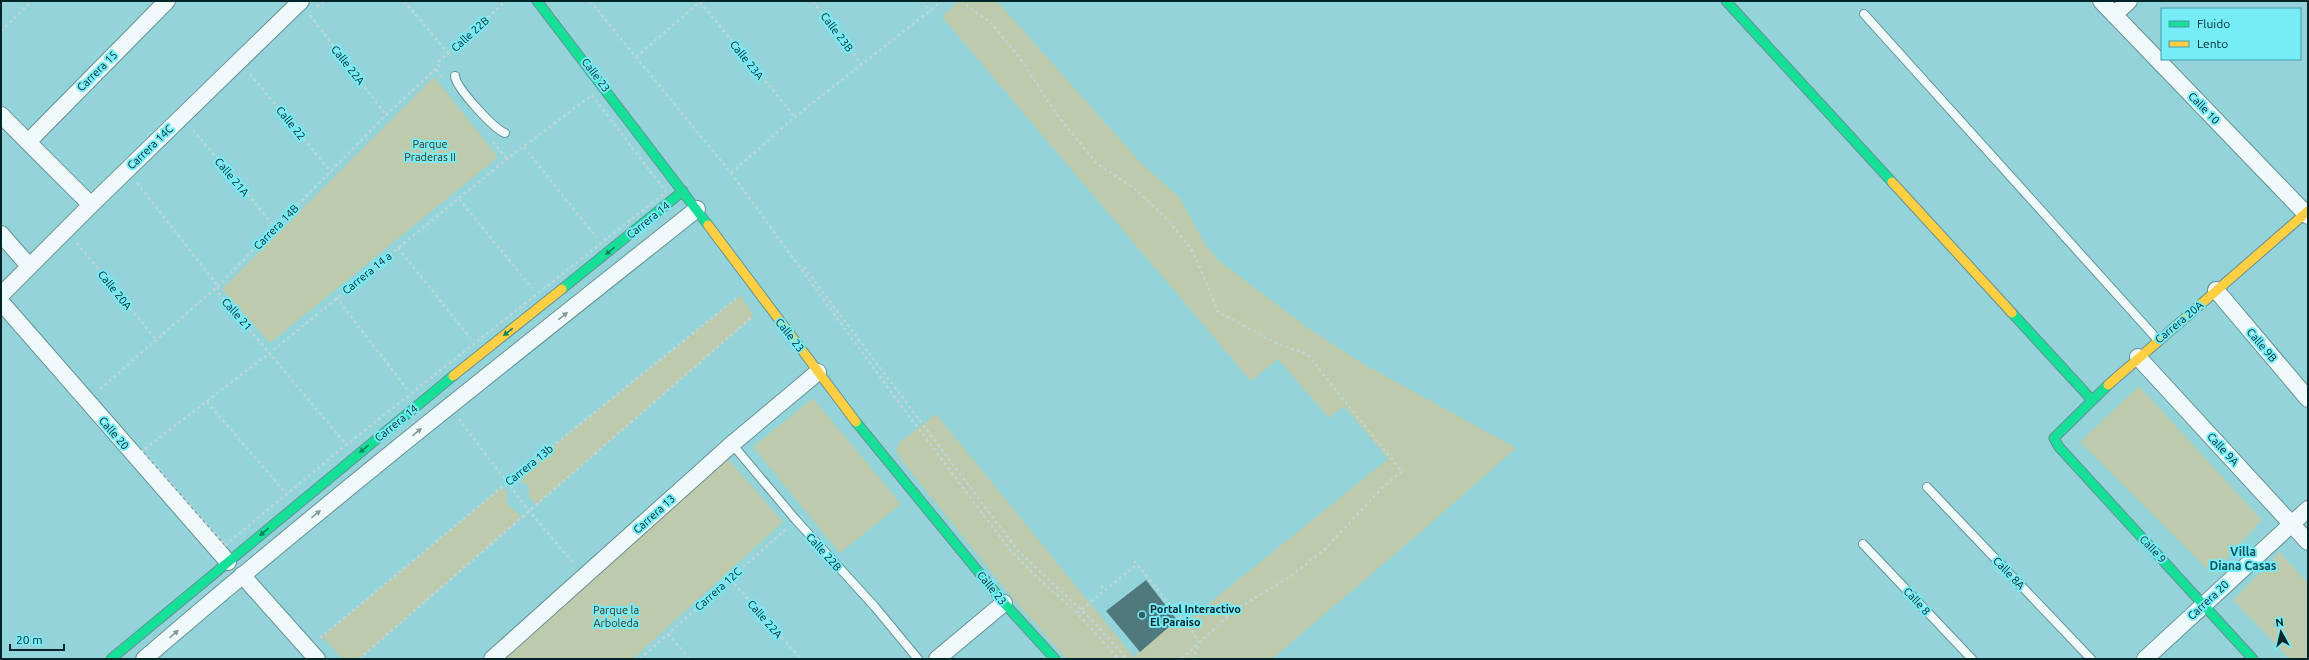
<svg xmlns="http://www.w3.org/2000/svg" width="2309" height="660" viewBox="0 0 2309 660" font-family="Ubuntu,sans-serif">
	<rect width="100%" height="100%" fill="#93d4da"/>
	<!-- green -->
	<path fill="#bdcaab" d="M958,1H997L1141,163L1179,197L1205,244L1218,260L1308,328L1360,362L1516,448L1429,525L1272,659H1067L1014,600L899,457L896,449L900,442L936,414L1134,657L1177,620L1187,621L1388,459L1344,406L1329,418L1278,359L1251,381L942,17Z
		M434,77L498,157L270,343L222,289Z
		M741,295L754,316L536,505L529,497V486L515,477Z
		M2139,386L2262,520L2212,574L2080,442Z
		M813,398L901,504L840,553L753,447Z
		M728,459L783,522L633,659H504Z
		M502,487L507,492V504L522,517L359,659H343L322,637Z
		M2280,552L2308,584V659H2290L2233,600Z"/>
	<!-- building -->
	<path fill="#4f797c" d="M1146,580L1177,620L1140,652L1106,611Z"/>
	<g fill="none" stroke-linecap="round" stroke-linejoin="round">
		<defs>
			<path id="lane" d="M1864,14L2157,339
				M455,76C456,88 494,129 505,133
				M732,444L796,520L875,607L918,659
				M1927,487L2091,659
				M1863,544L1972,659"/>
			<path id="street" d="M2101,1L2308,216
				M2114,15L2129,1
				M1,115L91,205
				M28,142L167,1
				M1,234L29,266
				M2216,290L2308,399
				M1,295L91,205L301,1
				M1,302L228,562
				M2138,357L2308,542
				M242,575L317,659
				M144,659C324,504 511,357 697,209
				M492,659L732,444L818,372
				M937,659L1004,603
				M2145,659L2308,509"/>
			<path id="fast" d="M537,1L708,225
				M1726,1L1892,182
				M562,289L683,191
				M2012,313L2092,400
				M2108,385L2054,438L2059,447L2253,659
				M856,422L1004,603L1055,659
				M111,659L453,376"/>
			<path id="slow" d="M1892,182L2012,313
				M708,225L856,422
				M453,376L562,289
				M2108,385L2308,211"/>
		</defs>
		<!-- lane casing -->
		<use href="#lane" stroke="#679095" stroke-width="10"/>
		<!-- street casing -->
		<use href="#street" stroke="#679095" stroke-width="18"/>
		<!-- fast casing -->
		<use href="#fast" stroke="#679095" stroke-width="11"/>
		<!-- slow casing -->
		<use href="#slow" stroke="#679095" stroke-width="11"/>
		<!-- path -->
		<path stroke="#bfd4d7" stroke-width="2.5" stroke-dasharray="3 3" stroke-linecap="butt" d="M404,1L448,53
			M590,1L731,173L891,392L1010,550L1041,581L1074,610L1119,659
			M813,1L861,64
			M922,1L930,11
			M961,1L992,24L1019,57L1058,116L1096,163L1135,189L1167,219L1191,249L1204,277L1218,312L1276,343L1307,354L1402,472L1384,486L1325,549L1291,576L1235,610L1181,659
			M700,2L795,117
			M317,7L324,1
			M310,15L386,115
			M1,31L32,1
			M636,57L701,1
			M436,70L442,77
			M250,74L331,172
			M592,95L666,192L346,445L225,545L142,451L271,352L507,159Z
			M193,130L275,227
			M493,142L507,159
			M524,147L596,237
			M731,173L795,117L942,1
			M137,183L218,286V292L344,442
			M459,199L532,288
			M77,243L157,341
			M398,248L470,338
			M804,267L1019,552L1090,618L1127,659
			M336,297L407,389
			M100,389L218,286L386,115L439,66L437,63L506,1
			M207,402L284,491
			M459,419L529,511L574,564
			M1134,561L1194,634L1199,643L1193,659
			M730,579L801,659
			M1101,586L1105,590
			M1077,613L1136,565
			M668,634L690,659
			M320,638L507,483L738,297
			M359,659L752,317
			M640,659L786,529"/>
		<!-- lane -->
		<use href="#lane" stroke="#eff9f9" stroke-width="8"/>
		<!-- street -->
		<use href="#street" stroke="#eff9f9" stroke-width="16"/>
		<!-- fast -->
		<use href="#fast" stroke="#16e098" stroke-width="9"/>
		<!-- slow -->
		<use href="#slow" stroke="#ffcf43" stroke-width="9"/>
	</g>
	<!-- one-way arrows -->
	<defs><path id="oneway-solid" d="M-6-.8H1V-3.2L6.5 0L1 3.2V.8H-6Z"/></defs>
	<g fill="#0b8260">
		<use href="#oneway-solid" transform="translate(610 251) rotate(141)"/>
		<use href="#oneway-solid" transform="translate(508 332) rotate(142)"/>
		<use href="#oneway-solid" transform="translate(364 449) rotate(141)"/>
		<use href="#oneway-solid" transform="translate(264 532) rotate(140)"/>
	</g>
	<g fill="#839a9b">
		<use href="#oneway-solid" transform="translate(563 316) rotate(-38)"/>
		<use href="#oneway-solid" transform="translate(417 432) rotate(-39)"/>
		<use href="#oneway-solid" transform="translate(316 514) rotate(-39)"/>
		<use href="#oneway-solid" transform="translate(174 634) rotate(-41)"/>
	</g>
	<!-- markers -->
	<circle fill="#336267" stroke="#76ecf7" stroke-width="1.5" cx="1142" cy="615" r="4"/>
	<g text-anchor="middle" dominant-baseline="central" stroke-width="4" stroke-linejoin="round" paint-order="stroke">
		<!-- street labels -->
		<g font-size="11" fill="#002529" stroke="#76ecf7">
			<text transform="translate(837 32) rotate(53)">Calle 23B</text>
			<text transform="translate(470 34) rotate(-42)">Calle 22B</text>
			<text transform="translate(747 60) rotate(51)">Calle 23A</text>
			<text transform="translate(348 65) rotate(52)">Calle 22A</text>
			<text transform="translate(97 71) rotate(-45)">Carrera 15</text>
			<text transform="translate(596 75) rotate(53)">Calle 23</text>
			<text transform="translate(2204 108) rotate(46)">Calle 10</text>
			<text transform="translate(291 123) rotate(51)">Calle 22</text>
			<text transform="translate(150 147) rotate(-44)">Carrera 14C</text>
			<text transform="translate(232 177) rotate(50)">Calle 21A</text>
			<text transform="translate(648 220) rotate(-39)">Carrera 14</text>
			<text transform="translate(276 227) rotate(-45)">Carrera 14B</text>
			<text transform="translate(367 273) rotate(-39)">Carrera 14 a</text>
			<text transform="translate(115 290) rotate(51)">Calle 20A</text>
			<text transform="translate(237 314) rotate(48)">Calle 21</text>
			<text transform="translate(2179 322) rotate(-40)">Carrera 20A</text>
			<text transform="translate(790 335) rotate(52)">Calle 23</text>
			<text transform="translate(2262 345) rotate(50)">Calle 9B</text>
			<text transform="translate(396 423) rotate(-39)">Carrera 14</text>
			<text transform="translate(114 433) rotate(49)">Calle 20</text>
			<text transform="translate(2223 449) rotate(47)">Calle 9A</text>
			<text transform="translate(529 465) rotate(-39)">Carrera 13b</text>
			<text transform="translate(654 514) rotate(-42)">Carrera 13</text>
			<text transform="translate(2153 549) rotate(47)">Calle 9</text>
			<text transform="translate(824 552) rotate(48)">Calle 22B</text>
			<text transform="translate(2009 573) rotate(46)">Calle 8A</text>
			<text transform="translate(992 588) rotate(51)">Calle 23</text>
			<text transform="translate(718 589) rotate(-42)">Carrera 12C</text>
			<text transform="translate(2208 600) rotate(-43)">Carrera 20</text>
			<text transform="translate(1917 601) rotate(47)">Calle 8</text>
			<text transform="translate(765 619) rotate(49)">Calle 22A</text>
		</g>
		<!-- park labels -->
		<g font-size="11" fill="#403112" stroke="#76ecf7">
			<text x="430" y="144">Parque<tspan x="430" dy="13">Praderas II</tspan></text>
			<text x="616" y="610">Parque la<tspan x="616" dy="13">Arboleda</tspan></text>
		</g>
		<!-- poi labels -->
		<g font-size="11" font-weight="bold" fill="#002529" stroke="#76ecf7" text-anchor="start">
			<text x="1150" y="609">Portal Interactivo<tspan x="1150" dy="13">El Paraiso</tspan></text>
		</g>
		<!-- neighbourhood labels -->
		<g font-size="12" font-weight="bold" fill="#0f545a" stroke="#76ecf7">
			<text x="2243" y="551">Villa<tspan x="2243" dy="14">Diana Casas</tspan></text>
		</g>
	</g>
	<!-- border -->
	<rect width="2309" height="660" fill="none" stroke="#002529" stroke-width="4"/>
	<!-- legend -->
	<rect x="2161" y="8" width="140" height="52" fill="#76ecf7" stroke="#479ca5"/>
	<rect x="2169" y="21" width="20" height="6" fill="#16e098" stroke="#479ca5"/>
	<text x="2197" y="28" font-size="12" fill="#002529">Fluido</text>
	<rect x="2169" y="41" width="20" height="6" fill="#ffcf43" stroke="#479ca5"/>
	<text x="2197" y="48" font-size="12" fill="#002529">Lento</text>
	<!-- north arrow -->
	<g transform="translate(2281 632) rotate(352)" stroke="#76ecf7" stroke-width="3" paint-order="stroke">
	<path d="M0-3L7 15L0 10L-7 15Z" fill="#002529"/>
	<text y="-6" font-size="11" font-weight="bold" text-anchor="middle" fill="#002529">N</text>
	</g>
	<!-- scale -->
	<path d="M10 644v6h54v-6" fill="none" stroke="#002529" stroke-width="2"/>
	<text x="16" y="644" font-size="12" fill="#002529" stroke="#76ecf7" stroke-width="3" paint-order="stroke">20 m</text>
</svg>
